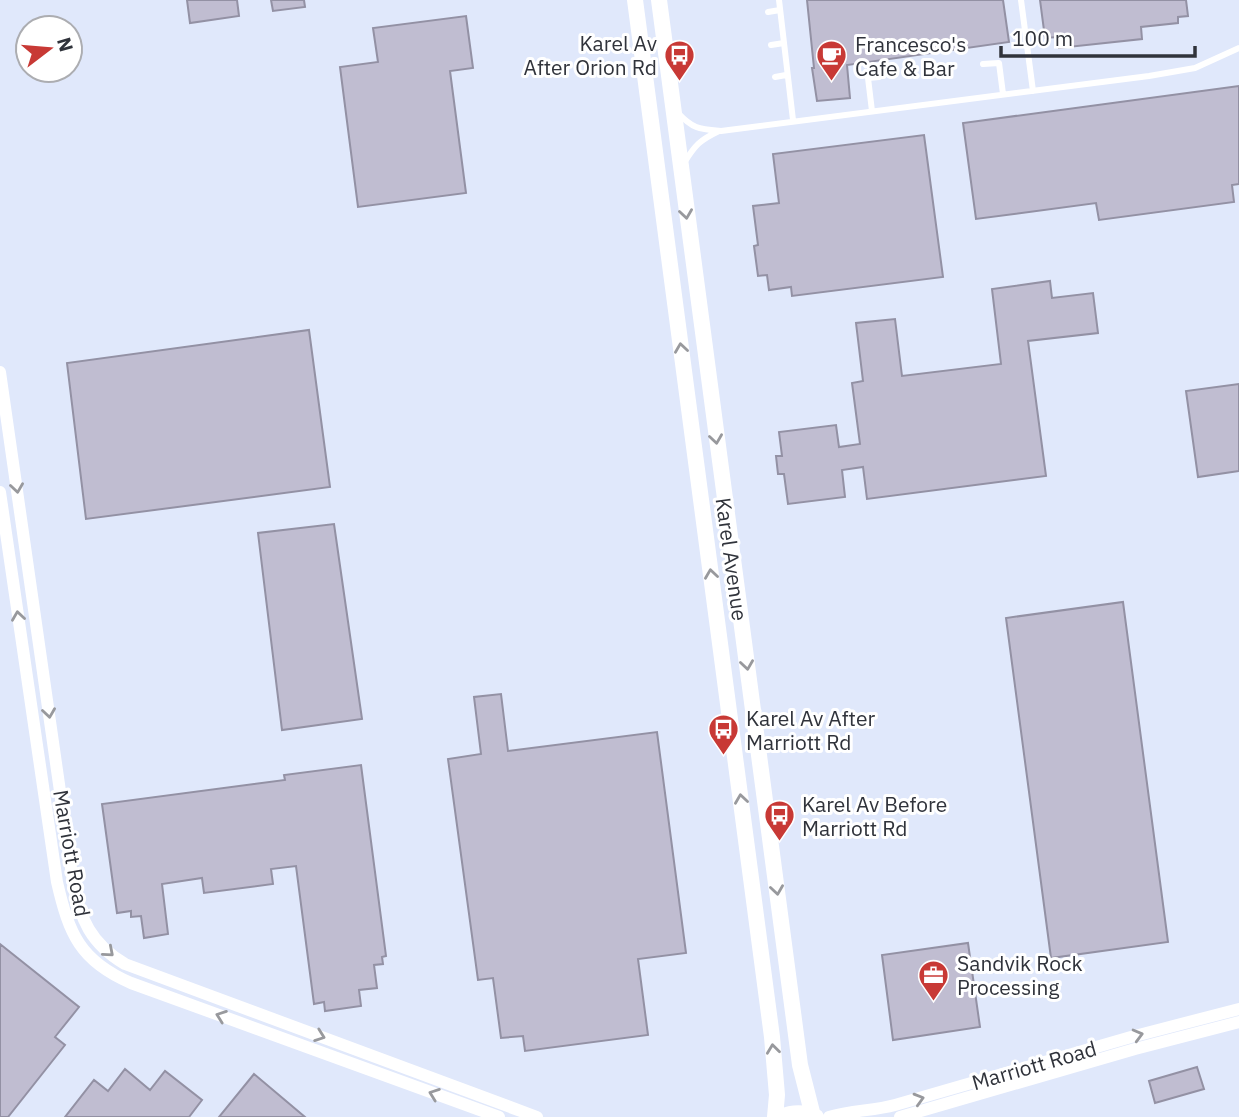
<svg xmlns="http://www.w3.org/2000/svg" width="1239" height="1117" viewBox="0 0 1239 1117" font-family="'IBM Plex Sans',sans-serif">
	<rect width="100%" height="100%" fill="#e0e8fb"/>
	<!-- building -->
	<path fill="#c0bdd1" stroke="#9391a4" stroke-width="2" d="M187,0H237L239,16L190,23Z
		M271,0H304L305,7L273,11Z
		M807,0H1003L1009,42L847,65L850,98L817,101L812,68H814Z
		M1040,0H1186L1188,16L1178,17V23L1141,27L1142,39L1059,48L1058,37L1045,38Z
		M466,16L473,68L450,71L466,193L358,207L340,67L378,62L373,28Z
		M1239,86V184L1232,185L1234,202L1099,220L1096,203L976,219L963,123Z
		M924,135L943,277L792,296L791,287L769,290L767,275L758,276L754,246L758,245L753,206L779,203L773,154Z
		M1050,281L1052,298L1093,293L1098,333L1028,341L1046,476L867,499L863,467L842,470L845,497L788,504L784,474H778L776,456H782L779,432L836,425L839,447L860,444L852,383L863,381L856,323L895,319L902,376L1001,364L992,289Z
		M309,330L330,487L86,519L67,363Z
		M1239,384V471L1198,477L1186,391Z
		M334,524L362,719L282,730L258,533Z
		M1123,602L1168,942L1051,958L1006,618Z
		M501,694L508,751L657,732L686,953L638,959L648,1035L525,1051L523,1036L501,1038L493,978L478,980L448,759L481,754L474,697Z
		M361,765L386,956L382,957L383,964L374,965L377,988L359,990L361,1006L325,1011L324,1002L314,1004L296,866L271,869L273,884L204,893L202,878L162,884L168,934L144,938L141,916L131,917V911L117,913L102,804L285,780L284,775Z
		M968,943L980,1027L893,1040L882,955Z
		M0,944L79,1007L55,1037L65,1045L8,1117H0Z
		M1197,1067L1204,1089L1155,1103L1149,1081Z
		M125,1069L150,1090L165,1071L202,1100L189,1117H65L94,1080L108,1091Z
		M254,1074L305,1117H219Z"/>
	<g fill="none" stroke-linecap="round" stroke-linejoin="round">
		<!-- service -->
		<path stroke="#fff" stroke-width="6" d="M779,0L793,120
			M1021,0L1033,91
			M768,12L780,10
			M771,45L784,43
			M983,64L999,63L1003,94
			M775,77L786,75
			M872,111L868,78L879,77
			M678,113C693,129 699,129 721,131L1149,76L1195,68L1239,48
			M684,163C695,145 700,140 719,131"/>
		<!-- minor -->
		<path stroke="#fff" stroke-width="12" d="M0,372L73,882C80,919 91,944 125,964L537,1117
			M0,492L57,882C69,934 80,961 131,983L499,1117
			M829,1117C851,1110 873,1111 895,1105L1131,1037L1239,1009
			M900,1117L1135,1049L1239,1022"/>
		<!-- secondary -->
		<path stroke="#fff" stroke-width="16" d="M635,0L772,1037L777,1095L775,1117
			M659,0L800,1065L813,1116
			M781,1117C793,1112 804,1112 816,1117"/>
	</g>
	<!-- one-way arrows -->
	<defs><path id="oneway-chevron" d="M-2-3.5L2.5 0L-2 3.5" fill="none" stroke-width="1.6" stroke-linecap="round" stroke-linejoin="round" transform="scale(1.75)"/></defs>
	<g stroke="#98999d">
		<use href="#oneway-chevron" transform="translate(686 214) rotate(82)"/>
		<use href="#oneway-chevron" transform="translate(681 348) rotate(-98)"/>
		<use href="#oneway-chevron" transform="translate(716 439) rotate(82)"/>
		<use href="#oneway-chevron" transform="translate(17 488) rotate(82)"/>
		<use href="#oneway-chevron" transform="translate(711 574) rotate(-98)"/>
		<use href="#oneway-chevron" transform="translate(18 616) rotate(-98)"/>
		<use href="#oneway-chevron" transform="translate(747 665) rotate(82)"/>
		<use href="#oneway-chevron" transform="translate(49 713) rotate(82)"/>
		<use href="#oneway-chevron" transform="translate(741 799) rotate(-98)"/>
		<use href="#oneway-chevron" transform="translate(777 890) rotate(82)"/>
		<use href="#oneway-chevron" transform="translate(109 952) rotate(41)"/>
		<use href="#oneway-chevron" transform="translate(221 1016) rotate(-160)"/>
		<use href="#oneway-chevron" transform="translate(1138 1035) rotate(-15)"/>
		<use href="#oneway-chevron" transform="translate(320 1036) rotate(20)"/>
		<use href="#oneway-chevron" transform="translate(773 1049) rotate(-97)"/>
		<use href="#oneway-chevron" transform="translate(434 1094) rotate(-160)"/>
		<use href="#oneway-chevron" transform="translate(919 1099) rotate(-16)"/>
	</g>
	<!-- icons -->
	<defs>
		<symbol id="bus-pin" viewBox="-11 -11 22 30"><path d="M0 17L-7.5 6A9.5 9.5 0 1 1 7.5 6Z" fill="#c83935" stroke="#fff"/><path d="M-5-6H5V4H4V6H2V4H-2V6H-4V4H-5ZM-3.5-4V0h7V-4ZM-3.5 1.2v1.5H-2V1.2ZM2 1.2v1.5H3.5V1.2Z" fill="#fff"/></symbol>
		<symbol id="cafe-pin" viewBox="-11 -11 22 30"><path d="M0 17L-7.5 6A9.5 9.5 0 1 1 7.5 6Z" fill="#c83935" stroke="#fff"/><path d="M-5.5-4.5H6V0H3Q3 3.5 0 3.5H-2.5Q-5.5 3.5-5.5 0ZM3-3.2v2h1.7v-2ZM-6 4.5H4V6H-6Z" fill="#fff"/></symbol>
		<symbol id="office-pin" viewBox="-11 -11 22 30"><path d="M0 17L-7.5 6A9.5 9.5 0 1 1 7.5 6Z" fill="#c83935" stroke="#fff"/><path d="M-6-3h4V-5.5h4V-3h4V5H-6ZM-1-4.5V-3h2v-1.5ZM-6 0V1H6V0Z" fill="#fff"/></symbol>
	</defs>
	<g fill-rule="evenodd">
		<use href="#bus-pin" x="662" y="38" width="35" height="47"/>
		<use href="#cafe-pin" x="814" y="38" width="35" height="47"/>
		<use href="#bus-pin" x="706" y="712" width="35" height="47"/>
		<use href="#bus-pin" x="762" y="798" width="35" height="47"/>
		<use href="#office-pin" x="916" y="958" width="35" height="47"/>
	</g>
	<g text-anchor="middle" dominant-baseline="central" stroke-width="6" stroke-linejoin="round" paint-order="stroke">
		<!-- poi labels -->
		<g font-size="21" fill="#30333b" stroke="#fff" text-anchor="start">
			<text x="657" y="43" text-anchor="end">Karel Av<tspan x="657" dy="24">After Orion Rd</tspan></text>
			<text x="855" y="44">Francesco's<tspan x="855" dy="24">Cafe &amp; Bar</tspan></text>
			<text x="746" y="718">Karel Av After<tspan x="746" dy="24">Marriott Rd</tspan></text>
			<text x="802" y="804">Karel Av Before<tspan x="802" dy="24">Marriott Rd</tspan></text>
			<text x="957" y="963">Sandvik Rock<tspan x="957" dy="24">Processing</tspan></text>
		</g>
		<!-- street labels -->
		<g font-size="21" fill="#30333b" stroke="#fff">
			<text transform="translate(732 559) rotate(82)">Karel Avenue</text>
			<text transform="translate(72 853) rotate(80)">Marriott Road</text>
			<text transform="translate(1034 1065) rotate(-16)">Marriott Road</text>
		</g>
	</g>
	<!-- north arrow -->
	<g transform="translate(49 49) rotate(74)"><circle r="33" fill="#ffffff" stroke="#acadb1" stroke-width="2"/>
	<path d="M0-5L12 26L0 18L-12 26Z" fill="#c83935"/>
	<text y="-10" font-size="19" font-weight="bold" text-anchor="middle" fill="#30333b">N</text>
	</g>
	<!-- scale -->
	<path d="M1001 46v10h194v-10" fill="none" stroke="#30333b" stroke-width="3.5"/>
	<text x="1012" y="46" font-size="21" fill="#30333b" stroke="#ffffff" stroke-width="5" paint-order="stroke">100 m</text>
</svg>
